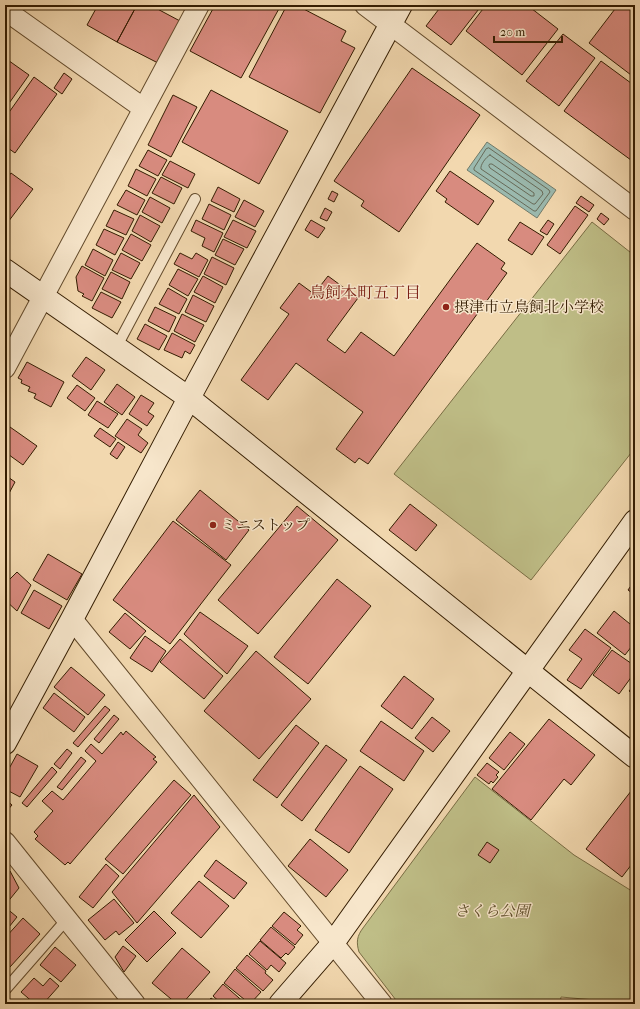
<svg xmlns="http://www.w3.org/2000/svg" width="640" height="1009" viewBox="0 0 640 1009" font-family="'IM FELL French Canon','Noto Serif JP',serif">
	<rect width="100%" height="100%" fill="#f2d8af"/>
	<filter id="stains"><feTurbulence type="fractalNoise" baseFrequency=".005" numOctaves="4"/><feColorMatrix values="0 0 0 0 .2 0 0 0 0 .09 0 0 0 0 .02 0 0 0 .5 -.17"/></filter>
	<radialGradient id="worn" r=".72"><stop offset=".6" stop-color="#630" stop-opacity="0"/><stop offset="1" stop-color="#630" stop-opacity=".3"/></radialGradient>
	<!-- green -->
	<path fill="#bfbe87" stroke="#796d44" d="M592,222L635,256V448L531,580L394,474Z
		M475,777L574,855L635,893V993L628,1003L561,997L560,1004H399L359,952C356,942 357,936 363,928Z"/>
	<!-- water -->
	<path fill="#9bb9ae" stroke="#717a69" d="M487,142L556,190L537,218L467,170Z"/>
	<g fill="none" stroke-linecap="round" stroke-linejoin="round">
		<!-- shore -->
		<path stroke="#676a58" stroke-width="1" d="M489,148L549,190L550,192L536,211H534L474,170V168L486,149Z
			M490,155L542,191L543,194L535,204H533L481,169C480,165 486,157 490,155Z
			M490,164H492L534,193V196H531L490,168L489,166Z"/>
	</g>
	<!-- building -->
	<path fill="#d88b7f" stroke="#331c01" d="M57,5H66L64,9Z
		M98,5H137L117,42L87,25Z
		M137,5H150L180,21L158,63L117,42Z
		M215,5H281L241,78L190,51Z
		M287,5H296L346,31L341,41L355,48L320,113L249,77Z
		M442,5H482L451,45L426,26Z
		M486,5H527L558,29L522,75L466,31Z
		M618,5H635V78L589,43Z
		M563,34L595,58L559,106L526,81Z
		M5,58L29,75L5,109Z
		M601,61L635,86V163L564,111Z
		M412,68L480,115L399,232L361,206L364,201L334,181Z
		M64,73L72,79L62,94L54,88Z
		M34,77L57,94L15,153L5,146V118Z
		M211,90L288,131L259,184L182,142Z
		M173,95L197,107L171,157L148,145Z
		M148,150L167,160L158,176L139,166Z
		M170,161L195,174L188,188L162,175Z
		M136,169L156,179L147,196L128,186Z
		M450,171L494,201L478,225L445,202L447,199L436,191Z
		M11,173L33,189L5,226V181Z
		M161,177L182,188L174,204L152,193Z
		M218,187L240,199L234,212L211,201Z
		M126,190L145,200L137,215L117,205Z
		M332,191L338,194L334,202L328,199Z
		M581,196L594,205L589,212L576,203Z
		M150,197L170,208L162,223L142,212Z
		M244,200L264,211L255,227L235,217Z
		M209,204L231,215L224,230L202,219Z
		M575,206L588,215L560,254L547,245Z
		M325,208L332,212L327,221L320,218Z
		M114,210L134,219L126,235L106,226Z
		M601,213L609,219L604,225L597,219Z
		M140,215L160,226L151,242L132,231Z
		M196,220L223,233L214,252L202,246L205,238L191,231Z
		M233,220L256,231L247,248L224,237Z
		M311,220L325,228L318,238L305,230Z
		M548,220L554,224L547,235L540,231Z
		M520,222L544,237L532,255L508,240Z
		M104,229L124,238L115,255L96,245Z
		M131,234L151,245L142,261L122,250Z
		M223,239L244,249L235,265L215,255Z
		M477,243L505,263L501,269L507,273L368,464L359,458L355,463L336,449L363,412L296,363L268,400L241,380L289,314L280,308L299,283L314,294L328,276L358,298L327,340L345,353L361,332L394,356Z
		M93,249L113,260L105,276L85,265Z
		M121,253L140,263L131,279L112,270Z
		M180,253L192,259L196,253L208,260L199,277L174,264Z
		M212,257L234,268L226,285L204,274Z
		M82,266L104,278L92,301L82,296L84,294L78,291L76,277Z
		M178,269L198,279L188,296L169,285Z
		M111,272L130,282L122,299L102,289Z
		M203,276L223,287L215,303L194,292Z
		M168,288L187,299L179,314L159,304Z
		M101,292L121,302L112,318L92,308Z
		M193,295L214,306L206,322L185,312Z
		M155,307L176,317L169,332L148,321Z
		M182,314L204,325L195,342L174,331Z
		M145,324L167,336L159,350L137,339Z
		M172,333L195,345L190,354L185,351L182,358L164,350Z
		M86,357L105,370L91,390L72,376Z
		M27,362L64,382L51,407L34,398L36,394L28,391L30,387L21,383L22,380L18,378Z
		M117,384L135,397L122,415L104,402Z
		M77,385L95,398L85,411L67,398Z
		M141,395L154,403L148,412L154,416L147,426L129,414Z
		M97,401L118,414L108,428L88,415Z
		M127,419L142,429L138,435L148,443L141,453L115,436Z
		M10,427L37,446L23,465L5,452V434Z
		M100,428L116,439L110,447L94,436Z
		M118,442L125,447L117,459L110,454Z
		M8,477L15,482L5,501V480Z
		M200,490L249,530L226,560L176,520Z
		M410,504L437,525L416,551L389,530Z
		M297,506L338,540L258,634L218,600Z
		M173,521L231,565L170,644L113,600Z
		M48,554L82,574L67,600L33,580Z
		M17,572L31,585L17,611L5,600V584Z
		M337,579L371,606L308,684L274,657Z
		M635,580V595L628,590Z
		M34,590L62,606L49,629L21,613Z
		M614,611L635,628V642L625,655L597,633Z
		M200,612L248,646L227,674L184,634Z
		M125,613L146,631L130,649L109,632Z
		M585,629L611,648L581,689L567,680L582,659L569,650Z
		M145,636L166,651L152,672L130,658Z
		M180,639L223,676L204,699L160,662Z
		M612,650L635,666V672L619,694L593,675Z
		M256,651L311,699L259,759L204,711Z
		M71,667L105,695L88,715L54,687Z
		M404,676L434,699L412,729L381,706Z
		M635,684V696L629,691Z
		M54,693L85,717L74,732L43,708Z
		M105,706L110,710L78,747L73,743Z
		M114,715L119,719L99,743L94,739Z
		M432,717L450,731L433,752L415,738Z
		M549,719L595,755L571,785L564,779L531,820L492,789Z
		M381,721L424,751L404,781L360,751Z
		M296,725L319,743L277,798L253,780Z
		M126,731L156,757L153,759L157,762L70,864L68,862L65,865L35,839L38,836L34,832L53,811L42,801L52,791L63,800L96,761L85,751L91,744L102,754L121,732L123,735Z
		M510,732L525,744L504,770L489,758Z
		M326,745L347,760L302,821L281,805Z
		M67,749L72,753L60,769L54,764Z
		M17,754L38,766L20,797L5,789V776Z
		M81,757L86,761L62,790L57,787Z
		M487,763L499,772L496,775L498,777L493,783L491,781L489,784L477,775Z
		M360,766L393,789L349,853L315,830Z
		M52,767L57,772L27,807L22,803Z
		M174,780L191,795L123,874L105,859Z
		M635,786V860L622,877L586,849Z
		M194,795L220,827L137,923L112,892Z
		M6,800L12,805L5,813V801Z
		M310,839L348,870L326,897L288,866Z
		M487,842L499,850L490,863L478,855Z
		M216,860L247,883L234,899L204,876Z
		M106,864L119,876L93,908L79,897Z
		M10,871L19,888L6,904L5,878Z
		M199,881L229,906L201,938L171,913Z
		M114,899L134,923L119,935L116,931L105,940L88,920Z
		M5,907L17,917L5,932Z
		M154,911L176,933L147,962L125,940Z
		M284,912L301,926L297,930L303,935L295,945L272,926Z
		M23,918L40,934L10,967L5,962V938Z
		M271,927L295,947L288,955L286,953L281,958L260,940Z
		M260,941L286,963L279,972L271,965L267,970L249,954Z
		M123,946L136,956L124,972L115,957Z
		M55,947L76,965L61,982L40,965Z
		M182,948L210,972L182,1004H177L152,983Z
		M247,955L266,971L265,973L273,980L263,991L236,968Z
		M235,969L261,992L250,1004L224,983Z
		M34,978L43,986L50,978L59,986L43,1004H35L21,992Z
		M223,984L246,1004H222L213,996Z
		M211,998L219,1004H206Z"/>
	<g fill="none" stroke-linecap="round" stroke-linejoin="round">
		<defs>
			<path id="lane" d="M116,348L195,199
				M5,990L67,919"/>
			<path id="street" d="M365,5L635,210
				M5,10L143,108
				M5,368L199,5
				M72,619L382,1004
				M5,842L135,1004"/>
			<path id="secondary" d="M5,270L189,398L635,757
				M5,743L72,619L189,398L401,5
				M280,1004L333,943L635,521"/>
		</defs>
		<!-- lane casing -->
		<use href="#lane" stroke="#634b2c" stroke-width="12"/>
		<!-- street casing -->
		<use href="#street" stroke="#634b2c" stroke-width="22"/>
		<!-- secondary casing -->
		<use href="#secondary" stroke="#331c01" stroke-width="24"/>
		<!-- lane -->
		<use href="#lane" stroke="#f7e6cb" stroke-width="10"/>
		<!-- street -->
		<use href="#street" stroke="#f7e6cb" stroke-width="20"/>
		<!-- secondary -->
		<use href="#secondary" stroke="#f7e6cb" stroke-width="22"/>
	</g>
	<!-- markers -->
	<g fill="#8f2418" stroke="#f7e6cb" stroke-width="1.5">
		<circle cx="446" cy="307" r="4"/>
		<circle cx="213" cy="525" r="4"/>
	</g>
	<g text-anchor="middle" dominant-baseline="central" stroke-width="3" stroke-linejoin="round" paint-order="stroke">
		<!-- poi labels -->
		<g font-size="15" fill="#331c01" stroke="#f7e6cb" text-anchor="start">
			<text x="454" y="307">摂津市立鳥飼北小学校</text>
			<text x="221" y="525">ミニストップ</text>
		</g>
		<!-- park labels -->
		<g font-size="15" font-style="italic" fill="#5d4d29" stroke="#f7e6cb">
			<text x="492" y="911">さくら公園</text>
		</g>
		<!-- neighbourhood labels -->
		<g font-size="16" fill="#7a1f14" stroke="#f7e6cb">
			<text x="365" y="292">鳥飼本町五丁目</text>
		</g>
	</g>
	<!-- margin -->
	<rect width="640" height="1009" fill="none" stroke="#f2d8af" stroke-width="20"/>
	<rect x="6" y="6" width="628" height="997" fill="none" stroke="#331c01" stroke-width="2"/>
	<rect x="10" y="10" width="620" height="989" fill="none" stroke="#331c01"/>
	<!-- scale -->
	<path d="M494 36v6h68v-6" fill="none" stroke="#331c01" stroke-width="2"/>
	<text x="500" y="36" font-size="12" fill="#331c01" stroke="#f7e6cb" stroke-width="3" paint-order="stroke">20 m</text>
	<rect width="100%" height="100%" filter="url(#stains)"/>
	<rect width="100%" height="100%" fill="url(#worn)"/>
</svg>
